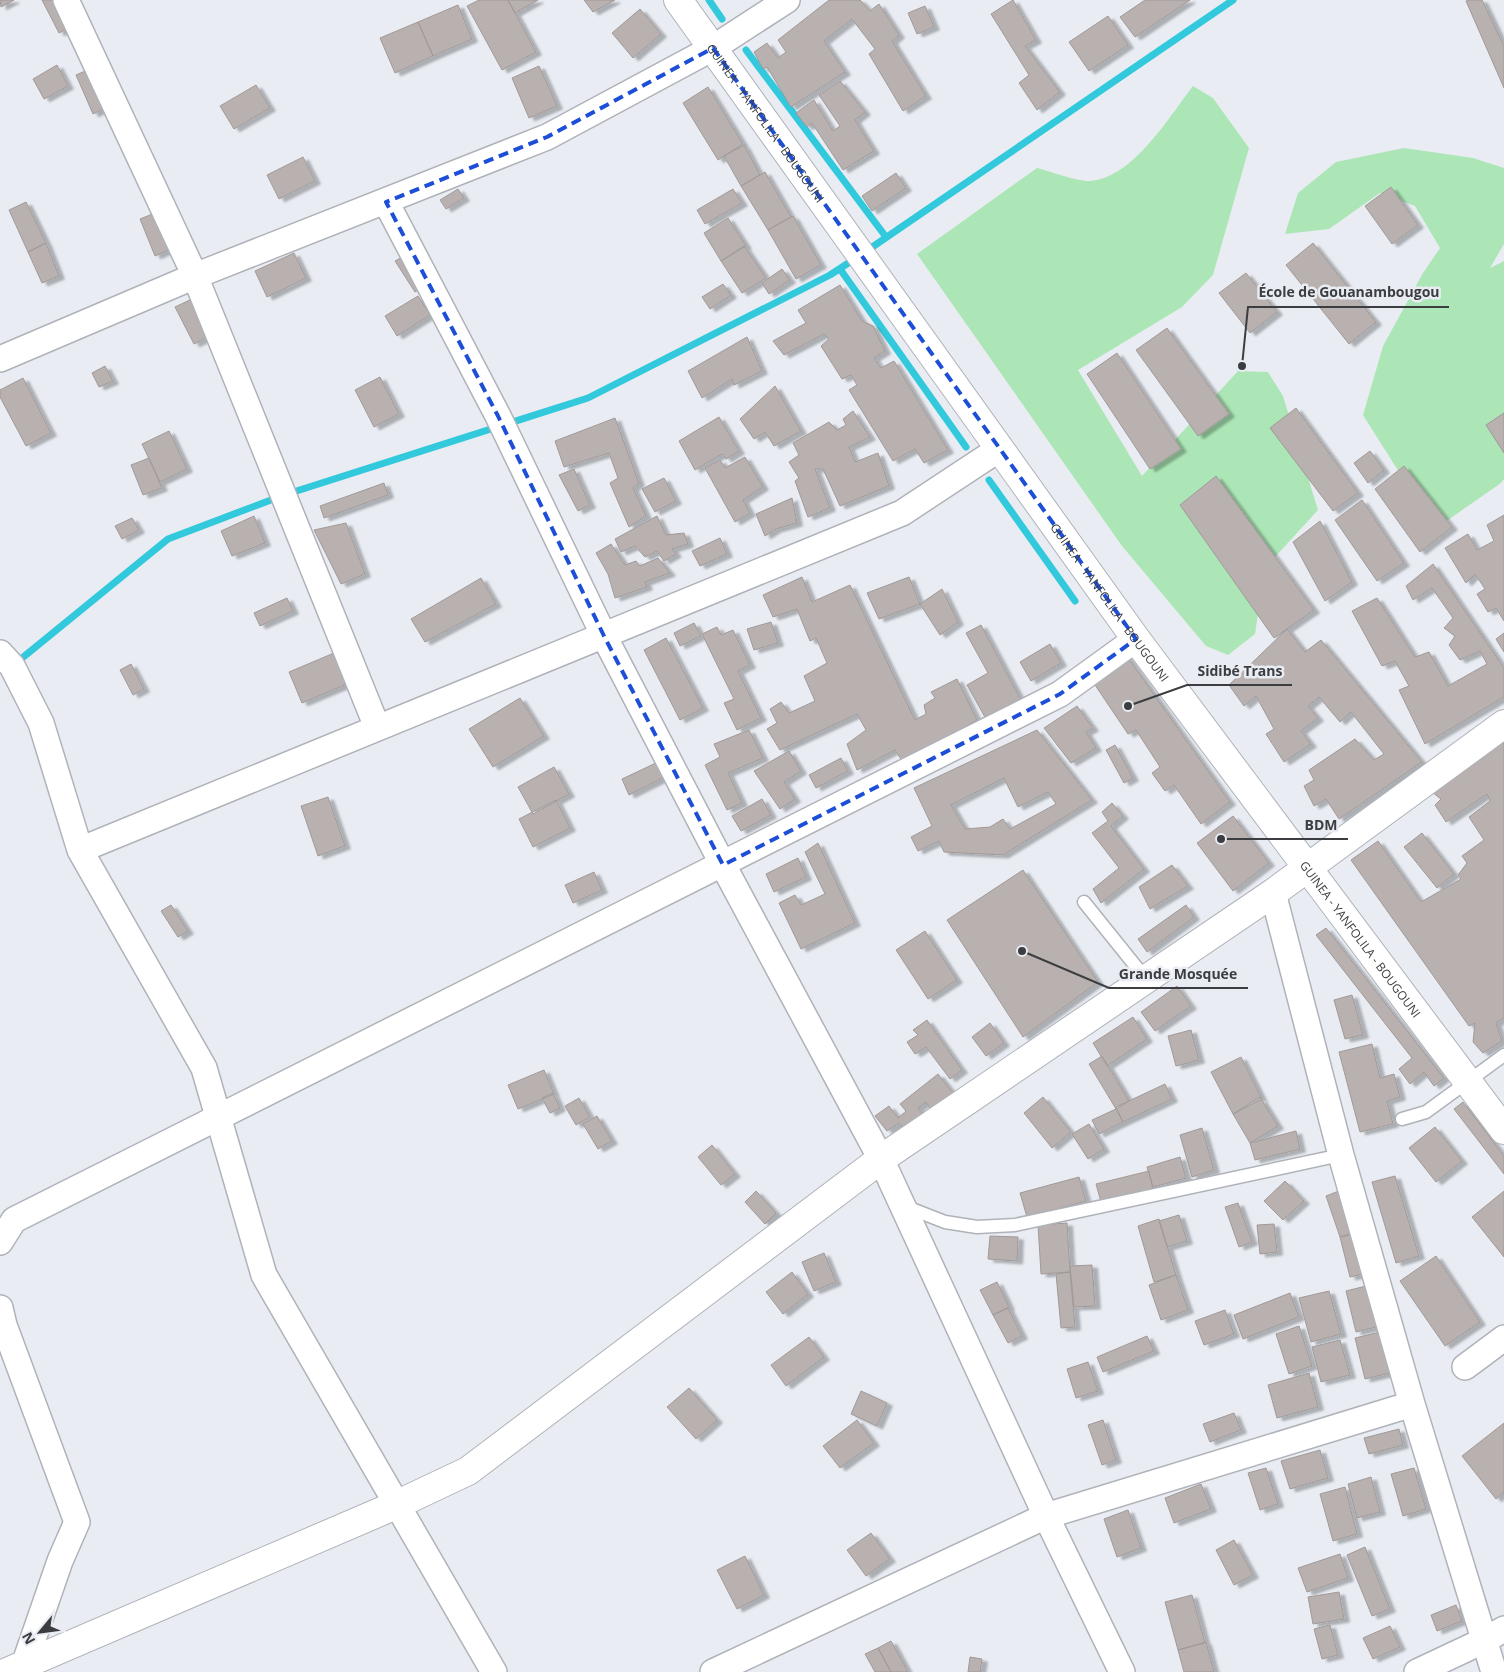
<svg xmlns="http://www.w3.org/2000/svg" width="1504" height="1672" viewBox="0 0 1504 1672" font-family="'Open Sans',sans-serif">
	<defs>
		<filter id="shadow"><feDropShadow dx="5.5" dy="3" stdDeviation="1" flood-color="#0004"/></filter>
	</defs>
	<rect width="100%" height="100%" fill="#e9edf3"/>
	<!-- green -->
	<path fill="#ace6b6" d="M1193,86L1213,98L1249,148L1213,275L1182,307L1078,370L1142,476L1238,371L1268,372L1283,396L1318,510L1265,568L1255,634L1228,655L1206,646L1122,546L917,254L1037,168C1049,171 1079,182 1090,181C1133,178 1169,117 1193,86Z
		M1404,148L1473,158L1504,168V244L1490,268L1504,261V479L1501,483L1435,529L1363,415L1383,346L1423,273L1440,248L1415,206L1380,193L1329,229L1285,234L1298,193L1336,162Z"/>
	<g fill="none" stroke-linecap="round" stroke-linejoin="round">
		<!-- stream -->
		<path stroke="#32c9dd" stroke-width="7" d="M709,0L722,19
			M746,50L886,237
			M865,252L1233,0
			M840,269L966,447
			M989,480L1075,601
			M16,663L168,539L284,495L588,398L830,275L856,258"/>
	</g>
	<!-- building -->
	<path fill="#b9b1b0" stroke="#a19998" fill-rule="evenodd" filter="url(#shadow)" d="M0,0H14L1,7Z
		M42,0H59L72,26L59,33Z
		M479,0H508L536,52L502,70L467,6Z
		M508,0H538L515,13Z
		M584,0H615L593,12Z
		M829,0H860L870,11L879,4L899,35L892,41L926,96L903,111L869,54L875,49L852,19L824,41L845,72L791,107L767,67L763,69L754,52L767,43L778,58L786,52L778,40Z
		M1013,0L1036,40L1025,46L1060,92L1037,110L1019,83L1029,75L991,14Z
		M1145,0H1190L1135,37L1120,17Z
		M1468,0H1482L1504,46V88L1466,1Z
		M458,5L472,39L433,56L418,22Z
		M925,6L934,27L917,34L908,13Z
		M640,9L661,34L633,58L612,33Z
		M1108,16L1128,45L1089,71L1069,42Z
		M418,22L433,56L395,73L380,38Z
		M57,65L68,86L44,99L33,79Z
		M539,66L557,106L529,118L512,78Z
		M90,69L107,107L93,114L76,75Z
		M840,81L865,112L855,120L874,151L843,170L812,123L807,127L796,113L814,100L833,131L840,126L819,95Z
		M256,85L270,108L234,129L220,106Z
		M708,87L743,144L718,160L683,103Z
		M744,145L760,175L741,186L724,156Z
		M303,157L315,181L279,199L267,175Z
		M765,172L791,217L768,230L741,186Z
		M896,173L906,188L872,211L862,196Z
		M1391,187L1418,225L1392,244L1365,206Z
		M458,189L464,198L446,209L440,200Z
		M733,189L742,203L705,224L697,210Z
		M26,202L46,243L28,252L9,210Z
		M155,213L171,249L155,256L140,219Z
		M793,216L821,265L796,279L768,230Z
		M728,218L746,246L721,261L704,233Z
		M46,243L59,276L42,283L28,252Z
		M1313,243L1376,322L1349,344L1286,265Z
		M744,246L766,278L742,293L721,261Z
		M294,253L306,278L267,297L255,271Z
		M406,255L425,285L415,292L395,261Z
		M782,269L790,280L769,294L762,283Z
		M1246,273L1277,312L1250,333L1219,293Z
		M723,284L731,295L710,309L702,297Z
		M840,285L862,321L873,326L885,351L874,358L881,368L894,361L948,450L924,463L915,449L893,461L849,390L857,385L851,375L842,379L821,346L829,339L824,334L784,355L773,341L806,323L798,310Z
		M418,296L430,315L397,336L385,316Z
		M194,298L212,335L194,344L175,307Z
		M1167,328L1229,414L1198,436L1136,350Z
		M747,337L762,371L734,385L732,379L702,398L688,371Z
		M1117,353L1181,449L1150,469L1087,374Z
		M105,366L113,381L99,387L92,373Z
		M380,377L399,414L374,427L355,390Z
		M23,378L51,433L26,446L0,397V390Z
		M775,386L801,431L774,446L765,432L754,439L740,419Z
		M1296,408L1358,493L1333,511L1270,428Z
		M853,411L870,437L849,447L855,462L878,453L889,486L840,506L823,469H815L830,508L808,517L795,481L799,478L789,462L799,455L793,443L829,422L837,430L846,425L843,419Z
		M1504,413V453L1486,425Z
		M719,417L739,451L726,459L722,454L695,470L679,441Z
		M615,418L639,483L633,488L646,516L629,527L610,483L618,478L609,453L564,467L555,441Z
		M169,431L187,469L160,482L142,444Z
		M1370,451L1384,470L1368,483L1354,463Z
		M745,457L763,487L743,500L750,513L735,522L705,468L720,460L725,468Z
		M149,458L162,488L143,495L131,465Z
		M1404,466L1452,527L1420,552L1375,489Z
		M574,469L590,505L578,511L559,475Z
		M1216,476L1314,610L1274,638L1180,505Z
		M664,478L676,501L655,512L642,489Z
		M384,483L388,495L324,518L320,506Z
		M792,498L797,523L776,529L765,536L756,514Z
		M1362,500L1404,563L1377,581L1335,520Z
		M1504,515V621L1496,608L1488,612L1477,594L1485,589L1475,574L1466,583L1445,548L1468,534L1477,550L1494,541L1487,525Z
		M254,516L265,543L232,556L221,531Z
		M657,516L666,535L684,533L688,544L672,549L676,554L664,561L657,551L645,557L635,546L621,552L615,539Z
		M132,518L139,530L122,539L115,526Z
		M1320,521L1352,582L1325,601L1293,542Z
		M346,523L365,574L341,584L314,530Z
		M720,538L727,554L700,566L692,551Z
		M611,544L625,565L636,561L640,566L658,558L670,573L645,582L647,587L615,598L608,574L596,553Z
		M1433,564L1504,668V697L1425,744L1399,690L1409,686L1395,661L1382,666L1352,611L1377,598L1415,657L1429,652L1448,686L1487,664L1480,651L1460,660L1449,645L1455,636L1444,628L1453,618L1432,588L1413,600L1406,586Z
		M802,577L812,602L850,585L915,720L926,714L924,705L935,698L931,692L957,679L977,720L903,762L895,750L857,770L847,744L866,730L857,714L780,750L767,729L777,723L770,709L781,702L789,713L815,701L804,676L827,663L816,638L810,641L797,609L773,617L763,595Z
		M909,577L920,604L879,619L867,593Z
		M481,578L496,604L425,642L411,619Z
		M942,589L958,622L940,635L920,604Z
		M287,598L293,611L260,626L254,613Z
		M771,622L778,643L754,650L747,629Z
		M694,623L701,636L680,646L674,633Z
		M981,625L1021,700L986,719L967,685L988,673L966,633Z
		M717,627L721,635L733,630L750,665L738,671L761,718L737,730L724,703L734,699L702,634Z
		M1287,629L1305,652L1321,640L1422,762L1339,819L1326,799L1314,806L1304,786L1314,780L1309,770L1355,739L1374,760L1384,754L1351,712L1340,722L1319,697L1308,706L1318,718L1301,731L1311,744L1284,762L1266,734L1274,729L1256,696L1244,706L1229,685Z
		M1504,633V652L1496,639Z
		M666,638L703,708L680,720L644,650Z
		M1050,644L1061,663L1031,681L1020,662Z
		M334,653L347,684L302,703L289,672Z
		M1126,655L1230,802L1201,824L1174,785L1165,791L1152,773L1160,767L1136,730L1128,734L1093,682Z
		M131,664L144,689L133,695L120,670Z
		M520,698L544,736L493,767L469,729Z
		M1077,706L1093,728L1086,732L1096,748L1071,763L1044,728Z
		M749,730L763,758L728,773L742,803L727,810L705,765L720,757L714,744Z
		M1037,730L1092,800L1003,855L944,852L939,841L918,851L911,837L932,826L914,788ZM1004,778L1018,807L1048,792L1056,804L1010,829L1003,819L990,827L965,829L951,805Z
		M1504,740V1018L1496,1023L1502,1041L1483,1053L1473,1042L1475,1023L1469,1026L1351,860L1378,841L1421,902L1461,879L1458,875L1467,863L1462,856L1484,840L1469,817L1490,801L1487,794L1446,822L1435,805L1441,799L1432,792Z
		M1115,745L1133,778L1124,783L1106,750Z
		M789,751L801,771L784,782L795,799L780,809L754,771Z
		M841,758L848,771L816,788L809,775Z
		M660,761L667,776L629,795L622,779Z
		M554,767L569,794L533,814L518,787Z
		M328,797L345,846L318,856L301,806Z
		M762,799L771,815L741,831L732,816Z
		M556,800L570,828L533,847L519,819Z
		M1112,803L1123,816L1111,826L1144,869L1101,903L1093,889L1119,868L1092,833L1108,821L1102,812Z
		M1233,816L1269,863L1233,891L1197,843Z
		M1422,833L1454,874L1437,888L1404,847Z
		M818,843L855,923L801,949L779,903L795,895L801,905L825,894L805,852Z
		M798,858L806,877L774,892L766,874Z
		M1172,865L1188,886L1150,909L1139,887Z
		M1023,870L1098,982L1023,1037L947,920Z
		M594,872L602,890L573,903L565,885Z
		M171,905L188,931L178,937L161,911Z
		M1186,905L1194,917L1147,952L1138,939Z
		M1326,928L1444,1078L1434,1086L1424,1072L1410,1084L1399,1069L1412,1058L1316,935Z
		M925,931L957,980L928,999L896,950Z
		M1177,986L1191,1006L1155,1031L1141,1012Z
		M1352,995L1363,1035L1345,1039L1334,1000Z
		M1133,1017L1147,1039L1107,1066L1093,1043Z
		M927,1020L962,1070L950,1079L926,1047L915,1054L907,1042L918,1035L913,1030Z
		M990,1023L1004,1043L986,1056L972,1037Z
		M1191,1030L1199,1060L1176,1066L1168,1036Z
		M1372,1044L1380,1078L1394,1074L1400,1097L1387,1101L1393,1124L1360,1132L1339,1052Z
		M1102,1056L1129,1101L1116,1109L1089,1064Z
		M1241,1057L1262,1099L1233,1114L1211,1072Z
		M544,1070L554,1094L518,1109L508,1085Z
		M938,1074L953,1093L931,1110L926,1102L918,1108L925,1117L906,1132L899,1123L887,1131L875,1116L889,1106L898,1118L906,1111L900,1104Z
		M1165,1084L1172,1099L1123,1122L1116,1107Z
		M553,1093L560,1108L550,1113L542,1098Z
		M1043,1097L1071,1132L1052,1148L1024,1113Z
		M1260,1097L1278,1126L1250,1143L1233,1114Z
		M579,1098L590,1117L576,1125L565,1106Z
		M1463,1102L1504,1156V1174L1454,1109Z
		M1116,1109L1123,1122L1099,1134L1092,1120Z
		M597,1116L612,1141L598,1149L583,1124Z
		M1089,1124L1104,1149L1088,1159L1072,1134Z
		M1435,1127L1462,1161L1436,1182L1409,1148Z
		M1202,1128L1214,1170L1192,1177L1180,1135Z
		M1296,1131L1300,1149L1255,1160L1250,1143Z
		M712,1145L735,1174L721,1185L698,1157Z
		M1180,1157L1186,1178L1153,1187L1147,1167Z
		M1149,1171L1153,1190L1101,1202L1096,1184Z
		M1395,1176L1419,1256L1396,1263L1372,1182Z
		M1079,1177L1086,1201L1027,1217L1020,1193Z
		M1285,1181L1304,1201L1283,1220L1264,1201Z
		M1344,1189L1359,1231L1340,1237L1326,1196Z
		M756,1191L776,1213L765,1224L745,1202Z
		M1504,1191V1257L1472,1217Z
		M1238,1203L1252,1242L1239,1247L1225,1207Z
		M1179,1215L1187,1241L1167,1247L1159,1221Z
		M1159,1219L1176,1275L1154,1282L1138,1226Z
		M1067,1223L1070,1272L1041,1274L1038,1225Z
		M1274,1224L1277,1252L1260,1254L1257,1225Z
		M1358,1233L1368,1273L1350,1277L1340,1237Z
		M990,1236L1018,1237L1017,1261L988,1259Z
		M824,1253L836,1282L814,1291L802,1262Z
		M1436,1256L1480,1322L1445,1346L1400,1281Z
		M1092,1265L1095,1306L1074,1307L1070,1266Z
		M792,1272L808,1294L783,1314L766,1292Z
		M1070,1272L1075,1327L1061,1328L1056,1274Z
		M1176,1275L1188,1310L1161,1320L1149,1285Z
		M997,1282L1009,1307L993,1315L980,1290Z
		M1374,1284L1384,1325L1356,1332L1346,1291Z
		M1329,1291L1341,1334L1311,1342L1299,1298Z
		M1290,1293L1299,1317L1243,1339L1234,1315Z
		M1008,1308L1022,1336L1008,1343L993,1315Z
		M1225,1310L1234,1334L1204,1345L1195,1321Z
		M1299,1326L1312,1366L1289,1374L1276,1334Z
		M1384,1331L1394,1372L1365,1379L1355,1338Z
		M1147,1336L1154,1351L1103,1372L1097,1357Z
		M809,1337L824,1357L786,1386L771,1365Z
		M1340,1340L1350,1375L1321,1382L1312,1347Z
		M1088,1362L1098,1391L1076,1398L1067,1369Z
		M1309,1373L1318,1407L1277,1418L1268,1385Z
		M689,1388L717,1420L696,1439L667,1407Z
		M861,1391L887,1403L877,1426L851,1414Z
		M1234,1413L1241,1430L1210,1442L1203,1424Z
		M857,1420L874,1443L840,1468L823,1446Z
		M1103,1420L1116,1460L1102,1465L1088,1425Z
		M1504,1423V1492L1496,1499L1462,1456Z
		M1399,1429L1403,1445L1369,1454L1364,1438Z
		M1320,1450L1328,1478L1290,1489L1281,1461Z
		M1266,1468L1278,1504L1260,1510L1248,1473Z
		M1414,1468L1426,1509L1403,1516L1391,1474Z
		M1371,1477L1380,1512L1357,1518L1348,1484Z
		M1201,1484L1211,1509L1174,1523L1165,1498Z
		M1345,1487L1357,1534L1333,1541L1320,1494Z
		M1128,1510L1141,1548L1117,1557L1104,1519Z
		M871,1533L890,1559L866,1576L847,1550Z
		M1234,1540L1253,1575L1234,1585L1216,1550Z
		M1365,1547L1390,1609L1372,1616L1347,1555Z
		M1340,1554L1348,1578L1307,1592L1298,1568Z
		M745,1556L764,1595L737,1609L717,1570Z
		M1339,1592L1344,1619L1313,1624L1308,1597Z
		M1192,1595L1205,1643L1178,1650L1165,1602Z
		M1456,1605L1462,1621L1437,1631L1431,1615Z
		M1330,1625L1338,1655L1322,1659L1314,1629Z
		M1390,1626L1400,1647L1373,1659L1363,1638Z
		M891,1641L908,1672H891L878,1648Z
		M1206,1642L1214,1672H1184L1178,1650Z
		M878,1648L891,1672H875L865,1654Z
		M970,1657L982,1659L980,1672H968Z"/>
	<g fill="none" stroke-linecap="round" stroke-linejoin="round">
		<defs>
			<path id="lane" d="M1084,902L1146,979
				M1402,1119L1426,1112L1504,1055
				M904,1206L945,1222L977,1227L1015,1225L1341,1155"/>
			<path id="street" d="M66,0L195,276L377,727
				M386,202L498,416L604,636L723,865L881,1159L1046,1516L1122,1672
				M0,359L195,276L547,137L713,48L787,0
				M0,653L12,666L41,723L80,850L204,1068L264,1275L494,1672
				M80,850L902,513L999,449
				M1273,893L1341,1155L1412,1404L1494,1672
				M0,1242L14,1220L1060,694L1136,639
				M0,1308L4,1325L77,1522L60,1561L24,1665
				M1465,1367L1504,1338
				M713,1672L1046,1516L1412,1404
				M1417,1672L1485,1640L1504,1629"/>
			<path id="secondary" d="M7,1672L396,1505L468,1471L881,1159L1273,893L1504,724"/>
			<g id="primary">
				<path id="s1" d="M678,0L1136,639L1504,1130"/>
			</g>
		</defs>
		<!-- lane casing -->
		<use href="#lane" stroke="#afb3b9" stroke-width="15"/>
		<!-- street casing -->
		<use href="#street" stroke="#afb3b9" stroke-width="28"/>
		<!-- secondary casing -->
		<use href="#secondary" stroke="#afb3b9" stroke-width="30"/>
		<!-- primary casing -->
		<use href="#primary" stroke="#afb3b9" stroke-width="30"/>
		<!-- lane -->
		<use href="#lane" stroke="#fff" stroke-width="12"/>
		<!-- street -->
		<use href="#street" stroke="#fff" stroke-width="25"/>
		<!-- secondary -->
		<use href="#secondary" stroke="#fff" stroke-width="28"/>
		<!-- primary -->
		<use href="#primary" stroke="#fff" stroke-width="28"/>
	</g>
	<!-- marked area -->
	<path fill="none" stroke="#1d4ed8" stroke-width="4" stroke-dasharray="10 6" stroke-linejoin="round" d="M713,48L1136,639L1060,694L723,865L604,636L498,416L386,202L547,137Z"/>
	<g text-anchor="middle" dominant-baseline="central" stroke-width="5" stroke-linejoin="round" paint-order="stroke">
		<!-- street labels -->
		<g font-size="12" fill="#3b3d40" stroke="#e9edf3">
			<text stroke="none"><textPath href="#s1" startOffset="151">GUINEA - YANFOLILA - BOUGOUNI</textPath></text>
			<text stroke="none"><textPath href="#s1" startOffset="741">GUINEA - YANFOLILA - BOUGOUNI</textPath></text>
			<text stroke="none"><textPath href="#s1" startOffset="1161">GUINEA - YANFOLILA - BOUGOUNI</textPath></text>
		</g>
	</g>
	<!-- callouts -->
	<path fill="none" stroke="#3b3d40" stroke-width="2" d="M1242 366L1248 307H1449M1128 706L1187 685H1292M1221 839L1295 839H1348M1022 951L1109 988H1248"/>
	<g fill="#3b3d40" stroke="#e9edf3" stroke-width="2">
		<circle cx="1242" cy="366" r="5"/>
		<circle cx="1128" cy="706" r="5"/>
		<circle cx="1221" cy="839" r="5"/>
		<circle cx="1022" cy="951" r="5"/>
	</g>
	<g font-size="14" text-anchor="middle" font-weight="bold" fill="#3b3d40" stroke="#e9edf3" stroke-width="5" stroke-linejoin="round" paint-order="stroke">
		<text x="1349" y="297">École de Gouanambougou</text>
		<text x="1240" y="676">Sidibé Trans</text>
		<text x="1321" y="830">BDM</text>
		<text x="1178" y="979">Grande Mosquée</text>
	</g>
	<!-- north arrow -->
	<g transform="translate(40 1632) rotate(241)" stroke="#e9edf3" stroke-width="4" paint-order="stroke">
	<path d="M0-4L9 19L0 12L-9 19Z" fill="#3b3d40"/>
	<text y="-8" font-size="14" font-weight="bold" text-anchor="middle" fill="#3b3d40">N</text>
	</g>
</svg>
